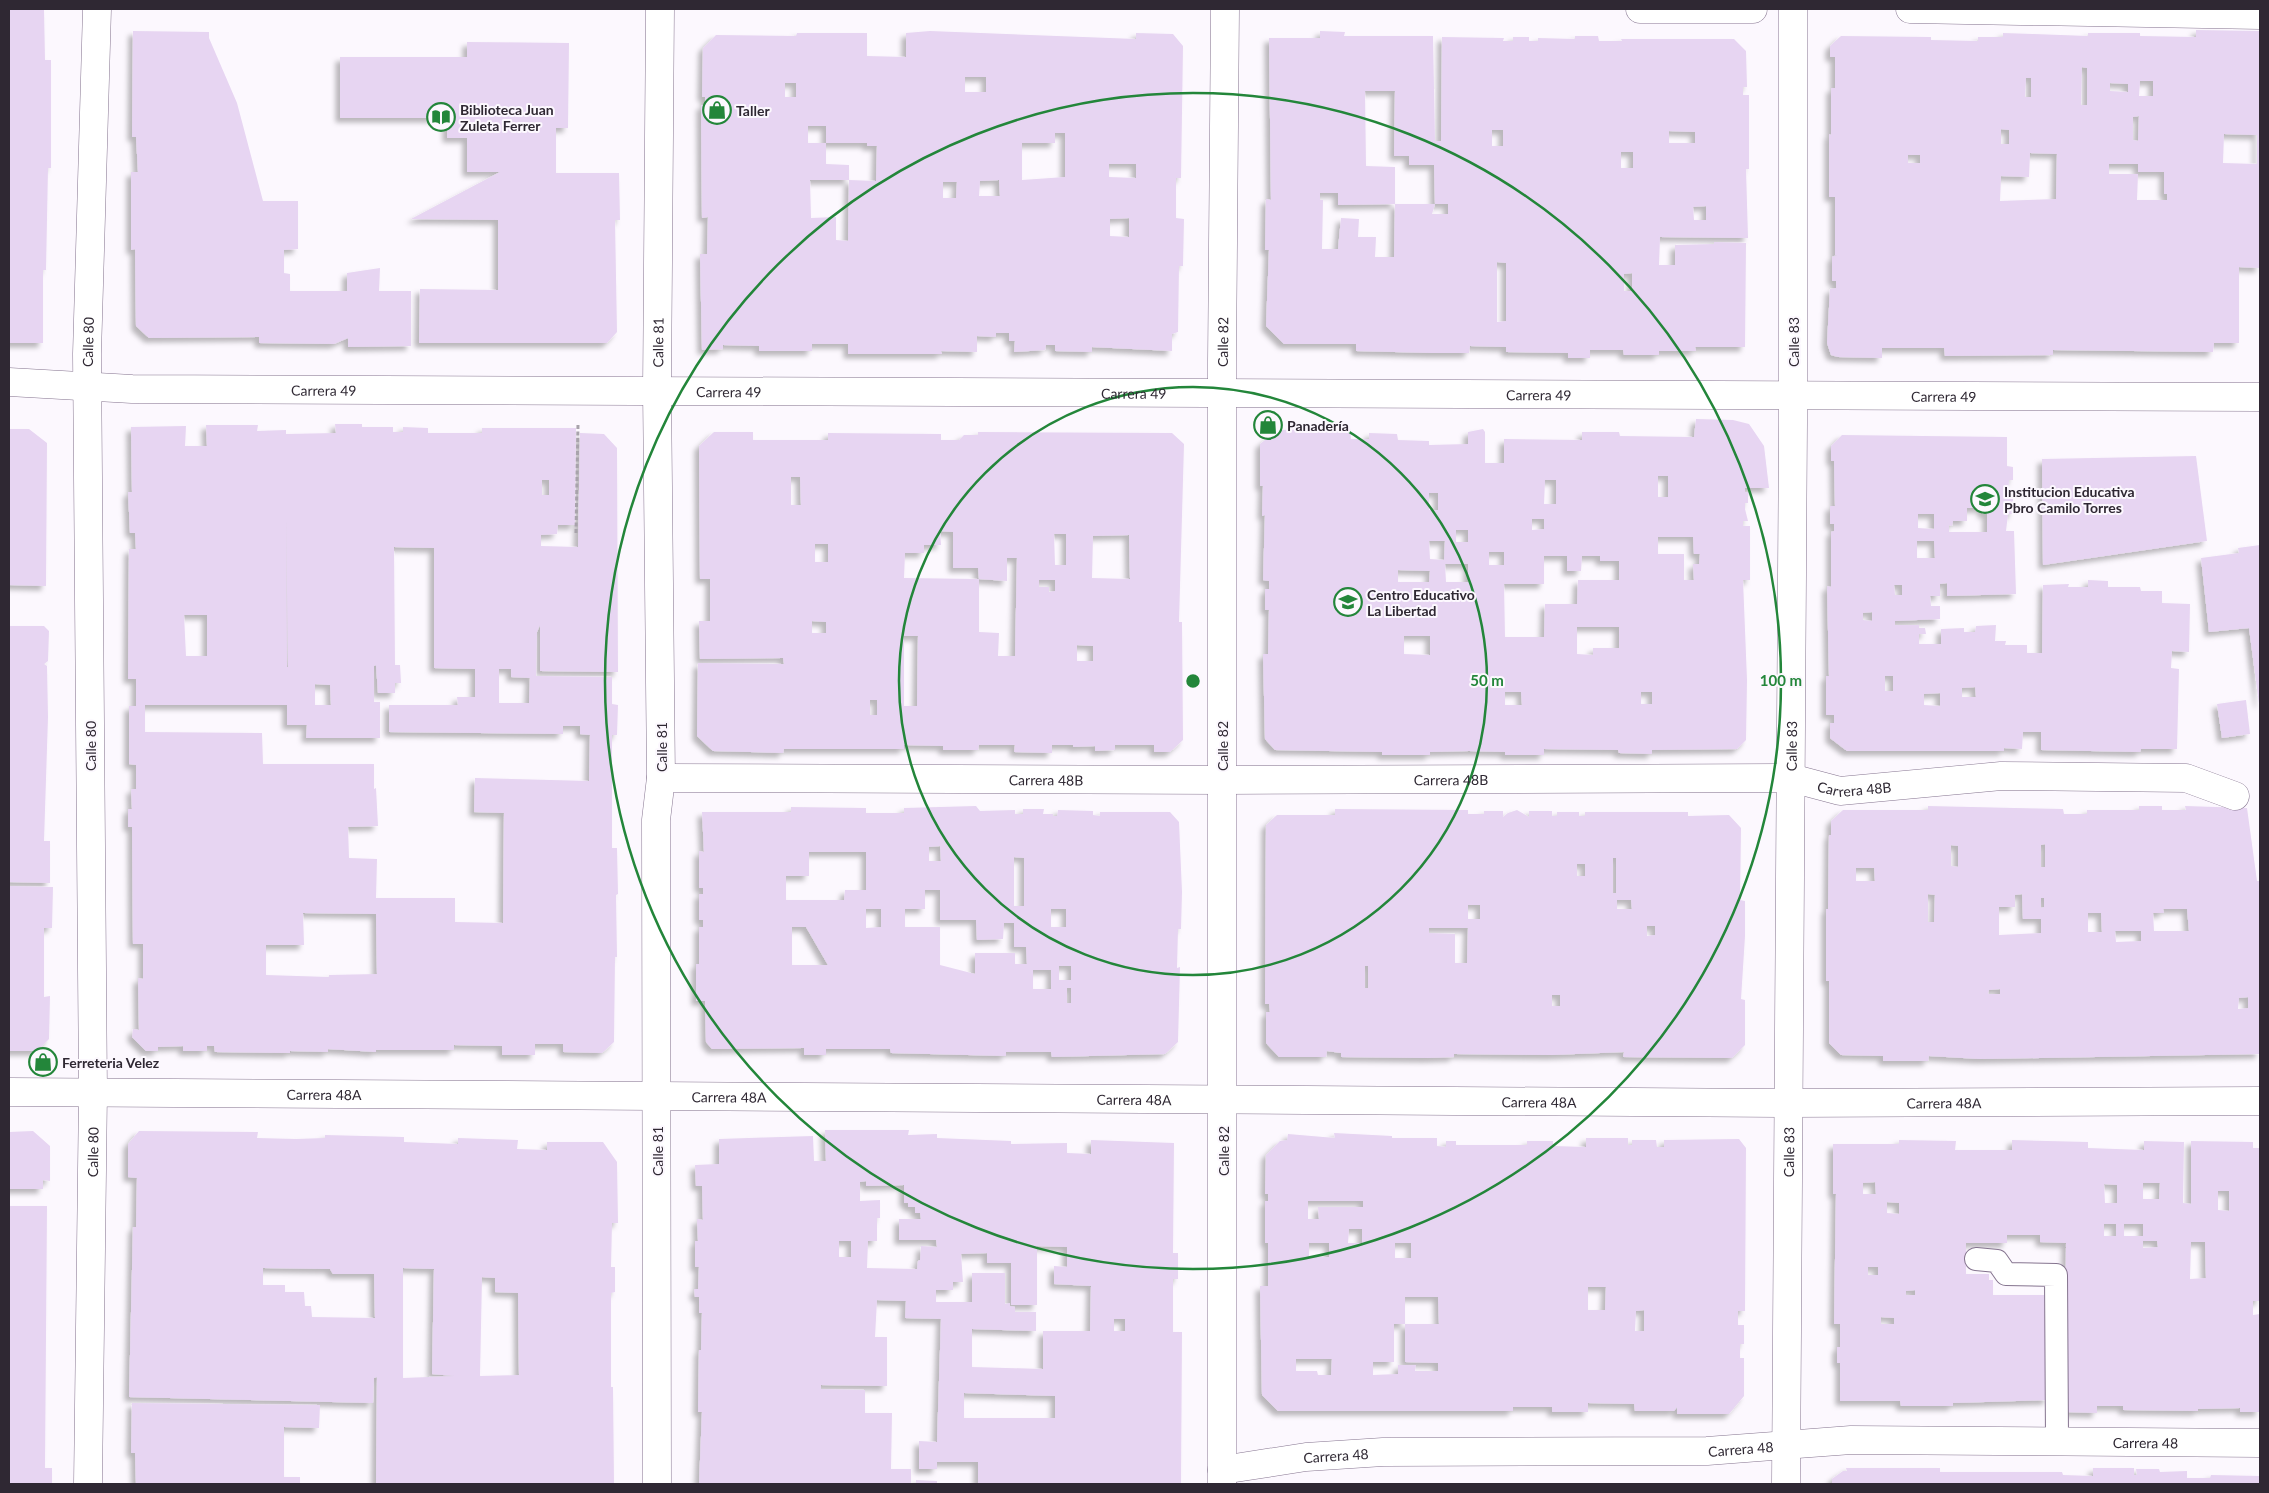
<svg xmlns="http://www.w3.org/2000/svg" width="2269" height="1493" viewBox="0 0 2269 1493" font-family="Lato,sans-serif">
	<defs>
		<filter id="shadow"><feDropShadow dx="-4.5" dy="4.5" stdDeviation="2.5" flood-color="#0004"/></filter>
	</defs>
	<rect width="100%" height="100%" fill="#fcf8fe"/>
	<!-- building -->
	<path fill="#e7d5f2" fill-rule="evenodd" filter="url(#shadow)" d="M9,9H44L45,60H51V168H48L46,270H43V343H9Z
		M2196,30L2260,31V268L2239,267V343H2214L2213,352L2053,350V355L1945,356L1944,348H1882V358L1838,357L1831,355L1827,343L1830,289L1836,288V281H1832V257L1837,255H1835V197H1829V134L1831,135V88H1835V57H1830V46L1841,36L1931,37V40L1978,41V37H2003V33L2088,36V33H2140V36L2196,37ZM2082,67L2087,68V105H2081ZM2026,78H2031V97H2025ZM2140,81H2153V96H2139ZM2110,83L2128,84V92L2110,91ZM2139,116L2138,141L2133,140V117ZM2001,129L2009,130V144H2001ZM2224,134L2257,135V164L2223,163ZM2030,153L2057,154L2056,199L2000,201L2001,176L2029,177ZM1908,155H1920V163H1908ZM2109,164H2138V172H2164V194H2167V200H2137L2138,174H2109Z
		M133,31L209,32V38L237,103L263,201H298V249L284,250V273L290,274V291H347V273L380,268L379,291H411V346L348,347V338L334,344L259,343V337L149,338L136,326L135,249L131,250V172H138L136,137H132Z
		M930,31L1136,39V33L1173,34L1183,46L1181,178H1176V218L1184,219L1183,266H1179L1178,332L1172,334V351L1092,347V352L1055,351V345H1046L1045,350L1014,352L1015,341H1009V333H996V337L977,336V352L941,351L942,354H848V344H812V351H759V346L723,345V349L702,350L700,254H707L708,217L702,218L701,105H705V97H702L703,48L716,35L796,36L797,33H867V56L906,57V33ZM965,77H986V92H965ZM785,83H796V97H785ZM808,126H826V143H867V146H877L876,181L849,180L848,241L836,240V217L811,218L810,180H849V165L826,164V143H808ZM1055,133H1065V177L1022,180V143H1055ZM1109,164H1136V178L1109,177ZM999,180L1000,196H979L980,181ZM943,182H957L956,198H943ZM1129,218V237L1110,236V219Z
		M1320,31L1345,32L1344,36H1433L1435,141H1441L1442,37L1504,38L1503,41H1513V37H1529V41H1538V38L1575,39V36H1598L1599,41H1622L1621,39H1734L1746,51L1747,87H1743V95H1749V169H1746L1748,238L1660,237L1659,265H1675V245L1714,244V242L1746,243L1745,347H1695L1696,351H1659V355H1624L1623,350H1590V358H1568V353L1506,352V347L1470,346L1469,353H1432L1356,351V344H1284L1266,326L1269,250H1265L1266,199L1271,200L1269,38H1320ZM1365,91H1395L1394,156H1409V165H1434L1435,204H1395L1394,257H1375L1376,237H1358L1359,219L1341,218L1338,249H1322L1323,200H1320V193H1338V205L1395,204V167L1366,166ZM1492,130H1503V146H1492ZM1669,131L1695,132V143H1669ZM1621,152H1633V168H1621ZM1435,204H1448V214H1432ZM1706,206V220H1694L1693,207ZM1497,262L1506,263V321L1497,322ZM1632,273V291H1624V274Z
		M467,42L569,43L568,128H556V173H619L620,220H615L617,332L607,343H419L420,289L498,290V220L411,219L500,172H467V138H447V118H340V57H467Z
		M1696,419L1733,420L1749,424L1764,446L1769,488H1745V492H1748V503H1745V509L1748,521H1743V526H1750V580H1743L1747,680L1746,740L1737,749L1652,750V754L1619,753L1618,750L1544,749V755H1505V752L1469,751L1430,752V755H1382V752L1275,750L1265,739L1263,654H1268L1269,610H1265V589H1269V581L1263,580L1265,515L1262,516L1263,486H1260V444L1278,430L1350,428L1351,439H1369V433L1397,434L1398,440L1429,441V445L1468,444V432L1483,429L1485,432V463H1504V439L1582,440V432H1619L1620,436L1694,437ZM1658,476H1668V497H1658ZM1545,480H1556V504H1544ZM1429,493H1438V510H1429ZM1532,519H1544V529L1532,530ZM1456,530H1468V542H1456ZM1658,537H1693L1694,554H1700L1699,564H1693L1694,580H1684V554H1658ZM1429,541H1445L1444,560L1430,559ZM1489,552H1504V565H1489ZM1544,556H1567V571H1581L1582,556H1600V561H1619V580H1578L1577,604H1545L1544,637H1505L1504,584H1544ZM1445,564H1468V582H1446ZM1398,570L1430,571L1429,582H1398ZM1577,627H1619V648H1593V655L1577,654ZM1404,636H1430V655L1404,654ZM1505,692H1521L1522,705H1505ZM1641,692H1652V704H1641Z
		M335,424H362V427H393V432H403V427L428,428V433H482V428H576L575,525H558L557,534L541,535V546L578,547L580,433L604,434L617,448L618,672L540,671V625L537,632L536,676L612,677V704L618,705L617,735H612V848H617L618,894L616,895L617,957H615L614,1042L602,1053L563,1052V1044H535V1055H502V1046L454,1045V1050H376V1052L328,1049V1052L290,1051V1053L215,1052L214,1046H207V1051H183V1046L158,1047V1051H146L132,1037L133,1029L139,1030L138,978L143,979V944H133L132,827H128V809H132L131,789H136V765L129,764V706H136V679H128L129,549H136L135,533H130L128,492H132L131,427L186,426L185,446H207L206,425H258L257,431L286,430V434L336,433ZM542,480H549V495H542ZM286,519L288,667H287ZM394,547L434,548V668L475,669V697H457L458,705H389V732L563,734V726H580V734L590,735L589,781L475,778L474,812L504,813L503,923L455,922V898H376L377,859L349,858L348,827L378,826L376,788L374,789V764H263L262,733L145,732V705H287V725H307L306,738H380V702H374V666L376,665L378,693H395V683H401L400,665H395ZM184,615H207V656H186ZM499,669H511V677L530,678L529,703H499ZM315,684L330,685L331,705H315ZM303,913L376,914L377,974L329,975V977L266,975V945H304Z
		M9,429H29L47,443L46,586L9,585Z
		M714,432H753V440H828V433L941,434V440H959L964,435H978V432L1172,433L1184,444L1179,622H1182L1183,740L1170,752H1154V745H1115V750L1095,751V746L1073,747V745H1052V753L1014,752L1015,745H979L978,750H943V746L904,745V749H784L783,753L713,751L697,736L698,663L784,664L783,658L700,659L699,621H710V579H700L699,446ZM791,477H800L801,505H791ZM940,531L953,532V568H978L979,579L1007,581V558H1017L1015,656H998L999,633L979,632V579L904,578L905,553H924V545H941ZM1054,534H1066V565H1055ZM1129,535L1130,579L1092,578L1093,536ZM815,544H828V562H815ZM1039,580H1055V591L1049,592V587H1039ZM812,621L826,622V633H812ZM904,636H918L917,706H904ZM1077,645L1093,646V661H1077ZM870,700H877V715H870Z
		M1842,435L2007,437V466L2013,467V480H2009L2008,493H2013V514H2008L2006,531H2014L2016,594L1947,596V583L1940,584V596H1930L1931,606H1940V619L1895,621V625H1919V628H1925L1926,634H1919V644H1941V629L1964,628V632H1975L1976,626L1996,625L1995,641H2006L2005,645H2027V653H2042L2043,585L2069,584L2068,587H2088V580L2108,581V587H2140L2141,591H2162V603L2190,604L2189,652L2172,651L2171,668L2179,669L2177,749H2141L2140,752L2041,750V732H2023L2022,749L2004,748V751H1847L1830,738V723H1834V715H1826V676H1829L1827,586L1831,587V532L1834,531V524H1830V506H1835L1834,461H1831V446ZM1967,508H1982V514L1987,513V532H1949V525L1952,526L1953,521H1967ZM1918,514H1934V529L1918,528ZM1917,541H1934L1935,558H1917ZM1894,585H1902V595H1895ZM1872,612V621L1863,620V613ZM1885,676H1893V691H1885ZM1975,687L1976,697H1962V688ZM1940,693V706L1924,705V694Z
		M2196,456L2207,541L2043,565L2042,459Z
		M2260,545V704H2259L2249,628L2209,632L2201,558L2239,553L2238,548Z
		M9,626H44L49,631L48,661L44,664L47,666L48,717L44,841H50V883L9,882Z
		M2246,700L2250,734L2222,738L2217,704Z
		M976,806L980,811L1015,810V814H1023V809H1044L1043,814H1053V816H1057L1058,810L1093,811V815L1100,816V812H1170L1179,822L1182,892L1181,929H1178L1177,968L1180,967L1178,1042L1165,1054L1052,1057L1051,1052H1006V1056L891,1053L890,1049H826V1055H804V1048L712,1049L706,1042L705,1001H696V964H699V927H703V920H699V894H703V888H699V851L704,852L702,812H791V807L866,808V813H904V808ZM940,846L941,861H929V847ZM809,852H866V890H845L844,900H786V876H809ZM1014,857L1024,858V906H1014ZM925,890H940V920H976L977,940L1003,939L1004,923H1014V947H1026L1027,964H1015V953H975V974L940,965V927H905V909H925ZM866,909H881V927L866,928ZM1051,909H1066V927H1051ZM792,927H806L828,965H792ZM1059,966H1071V980H1059ZM1033,970H1051V989H1033ZM1067,988H1071V1003H1067Z
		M1928,806L2063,809L2064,814H2087V810H2139V806H2162V810H2186L2185,806L2247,808L2257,881H2260V1054L1980,1059L1929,1056L1928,1061H1883V1056L1841,1055L1829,1043V981H1826V909H1828L1829,835H1831V821L1843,810H1928ZM2045,844V867H2041V845ZM1951,845L1958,846V867L1951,866ZM1856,868H1874L1875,881H1856ZM1928,894L1935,895L1934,922H1928ZM2022,894L2023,919H2041V933L1999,935V907H2015V895ZM2041,898H2044V907L2041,908ZM2163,909H2187L2189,931H2154L2153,913H2164ZM2088,913H2101L2102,932H2088ZM2115,931H2141V941L2116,942ZM2000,989V994H1988L1989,990ZM2248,997V1008L2238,1009L2239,998Z
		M1335,809L1468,810V814H1484V811H1503V817L1508,813L1517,810L1529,817V811H1552V816H1557V812H1579V816H1585V812H1688V816L1729,815L1741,828L1740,900L1745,901V936L1741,999L1745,1000V1045L1732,1058L1623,1057L1624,1052L1552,1055L1454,1054V1057L1428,1058L1341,1057V1053L1327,1051L1326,1057H1279L1266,1043V1012H1270L1269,1004H1265L1266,825L1277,815H1335ZM1613,858H1616V893H1613ZM1577,864H1585V876H1577ZM1617,900H1631L1632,909H1617ZM1468,905H1480V919H1468ZM1647,926H1655V935L1647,936ZM1429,928H1468L1467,963H1455V934L1429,933ZM1365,966H1368V988H1365ZM1552,995H1560V1006H1552Z
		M9,886L53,887L52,928H44V997L50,996L49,1039L37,1051H9Z
		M825,1130H909L908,1135L937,1134V1138L1011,1141V1144L1067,1143V1153L1091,1154V1140L1174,1143L1173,1253H1178V1279H1173V1332H1182L1181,1484H978V1462H937V1469H919V1441L937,1442L941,1319L905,1318L906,1301L877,1300L875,1337H887V1386L821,1385V1389L865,1390V1413H892L891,1469H911V1484H699L702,1412H698L699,1350H701L702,1313H699V1297H695L694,1289H698L699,1267H695V1241H698L697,1219L703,1220L702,1186H696L695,1165L719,1164V1139L813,1136L814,1161H826ZM866,1181V1186L904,1185V1203H908V1207H915V1213H920L921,1219H899V1240H936L937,1247L921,1246L920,1260L918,1261L917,1269L867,1268L868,1241H877V1218H880V1200L860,1201V1182ZM839,1241H851V1257H839ZM1037,1246L1067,1247V1267L1054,1266V1284L1091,1286L1090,1331H1043V1369L972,1367V1329L1036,1331V1312H1015V1307L1010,1306V1303L1005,1304V1273H972V1302H936V1290H953V1282H963L961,1254L987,1253V1263H1011V1305H1037ZM1114,1319H1125V1331H1114ZM964,1393L1055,1396V1418H964Z
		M33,1131L50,1146V1181L43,1180V1189H9V1132Z
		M139,1131L258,1132L257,1138L296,1139L325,1138V1135L404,1137V1142L458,1144V1138L518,1140L517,1149L547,1150V1142H603L617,1162L618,1223H612L611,1267H615V1292L611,1293V1387H613L614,1484H376L377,1377L374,1378L373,1403L129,1397L133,1227H136L137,1178L128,1177V1144ZM263,1268L330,1269L333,1274H374L375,1318L312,1317L311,1306H305L304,1292H285V1285H263ZM403,1268L434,1269L432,1374L454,1376L403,1378ZM482,1277L495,1278V1292L518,1293L519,1375L480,1376Z
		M1334,1133L1392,1136V1138H1437V1146L1446,1147V1141H1456V1145H1527V1141H1553V1146L1586,1147V1138H1628V1145H1632V1140H1656L1657,1147H1664V1140L1739,1139L1746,1148L1745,1311H1738V1325H1744V1344H1740V1358H1744V1396L1729,1414H1677V1407L1674,1411H1635L1634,1404L1588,1403V1412H1552V1407H1513V1411H1278L1262,1395L1260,1286H1268V1243H1265V1201H1268V1194H1265L1266,1155L1280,1141L1287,1140L1288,1134L1335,1138ZM1308,1201H1363V1207H1318L1319,1219H1308ZM1349,1229H1362V1243H1348ZM1309,1243H1329V1257H1309ZM1395,1243H1411V1258H1395ZM1588,1287H1606L1605,1310H1588ZM1405,1297H1438L1439,1324H1405V1362L1438,1363V1371H1415L1416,1365H1398V1374L1373,1375V1362H1394V1324H1405ZM1644,1310V1331H1635L1636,1311ZM1296,1359H1332L1331,1375H1318L1317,1371H1296Z
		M1899,1140L1956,1141L1955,1150H2012V1140L2088,1142V1148L2144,1150V1141L2184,1142L2183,1203L2191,1204V1141L2253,1142V1148H2260V1301H2253V1315L2260,1314V1412H2240V1408L2198,1409V1411L2123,1410V1406H2097V1413L2065,1412L2066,1243L2040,1242V1235H2007V1243H1966V1274H1989V1280H1993V1295H2044L2045,1324H2048V1400L1953,1403V1406H1901L1900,1401H1840V1363H1837V1347H1840V1324H1834L1836,1194H1833V1144H1899ZM1875,1182L1876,1194H1863V1183ZM2143,1183H2160L2159,1199H2143ZM2104,1184L2117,1185V1203H2105ZM2218,1191H2229V1211L2218,1210ZM1887,1202L1899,1203V1214L1887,1213ZM2104,1224H2116V1236H2104ZM2124,1224H2143V1236H2124ZM2143,1241H2157L2158,1247L2143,1248ZM2191,1242H2205L2206,1278L2190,1279ZM1868,1267H1878V1275H1868ZM1915,1290V1295H1906V1291ZM1881,1317L1894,1318V1324H1881Z
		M9,1206H47L45,1468H52V1484H9Z
		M132,1403L320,1405L319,1428L284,1427V1477H300V1484H136L135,1453H131Z
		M1846,1468H1940V1472H2062L2063,1475L2093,1476V1468H2134V1475H2137L2136,1469H2159L2160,1472L2187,1471V1478H2210L2211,1475L2260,1476V1484H1832V1479L1843,1471H1847Z
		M916,1480L937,1481V1484H916Z"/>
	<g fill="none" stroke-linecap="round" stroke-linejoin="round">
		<defs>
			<path id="lane" d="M1976,1259L1997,1261L2006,1274L2056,1275L2057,1440"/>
			<g id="street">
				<path d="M1640,9H1753"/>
				<path d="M1910,9L2260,15"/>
				<path id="s1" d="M661,778L1222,780L1791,778L1840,791L2001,776L2186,778L2235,796"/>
				<path id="s2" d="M9,1092L1788,1103L2260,1101"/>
				<path id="s3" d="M1222,1470L1306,1457L1383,1452L1707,1451L1851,1440L2260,1443"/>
				<path id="s4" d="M88,1484L93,1092L87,354L97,9"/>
				<path id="s5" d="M657,1484L656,820L661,778L657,390L660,9"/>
				<path id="s6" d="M1222,1484V362L1225,9"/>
				<path id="s7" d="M1786,1484L1793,423V9"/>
			</g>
			<g id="secondary">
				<path id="s8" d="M9,382L132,389L2260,397"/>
			</g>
		</defs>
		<!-- lane casing -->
		<use href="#lane" stroke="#85748f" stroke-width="24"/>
		<!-- street casing -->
		<use href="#street" stroke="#85748f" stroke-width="29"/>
		<!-- secondary casing -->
		<use href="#secondary" stroke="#85748f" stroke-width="29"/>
		<!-- path -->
		<path stroke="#a8a3ab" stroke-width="3" stroke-dasharray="4 2.5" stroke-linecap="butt" d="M576,533L578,424"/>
		<!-- lane -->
		<use href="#lane" stroke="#fff" stroke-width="22"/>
		<!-- street -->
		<use href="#street" stroke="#fff" stroke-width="28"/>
		<!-- secondary -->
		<use href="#secondary" stroke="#fff" stroke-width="28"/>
	</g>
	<!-- distance rings -->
	<g fill="none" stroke="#23863a" stroke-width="2.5">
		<circle cx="1193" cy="681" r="294"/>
		<circle cx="1193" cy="681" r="588"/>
	</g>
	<!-- icons -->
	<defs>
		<symbol id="shop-ring" viewBox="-11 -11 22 22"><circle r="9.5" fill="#fcf8fe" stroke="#23863a" stroke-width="1.5"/><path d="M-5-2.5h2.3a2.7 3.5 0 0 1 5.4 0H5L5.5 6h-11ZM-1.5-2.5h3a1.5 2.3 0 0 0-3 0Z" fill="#23863a"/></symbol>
		<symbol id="library-ring" viewBox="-11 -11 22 22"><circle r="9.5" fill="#fcf8fe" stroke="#23863a" stroke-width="1.5"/><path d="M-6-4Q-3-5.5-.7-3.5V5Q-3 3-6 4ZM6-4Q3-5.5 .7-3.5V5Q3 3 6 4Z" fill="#23863a"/></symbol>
		<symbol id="school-ring" viewBox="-11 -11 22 22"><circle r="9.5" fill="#fcf8fe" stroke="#23863a" stroke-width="1.5"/><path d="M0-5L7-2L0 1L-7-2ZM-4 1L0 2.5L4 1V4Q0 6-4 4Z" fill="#23863a"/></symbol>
	</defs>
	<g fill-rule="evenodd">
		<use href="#shop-ring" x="701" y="94" width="32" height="32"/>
		<use href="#library-ring" x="425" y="101" width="32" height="32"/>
		<use href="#shop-ring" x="1252" y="409" width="32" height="32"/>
		<use href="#school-ring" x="1969" y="483" width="32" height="32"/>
		<use href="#school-ring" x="1332" y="586" width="32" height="32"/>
		<use href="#shop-ring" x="27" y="1046" width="32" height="32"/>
	</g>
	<g text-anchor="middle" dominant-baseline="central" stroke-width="4" stroke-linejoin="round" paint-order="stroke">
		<!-- poi labels -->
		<g font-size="14" font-weight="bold" fill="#2f2833" stroke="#fcf8fe" text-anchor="start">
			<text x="460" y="109">Biblioteca Juan<tspan x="460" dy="16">Zuleta Ferrer</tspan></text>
			<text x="736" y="110">Taller</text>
			<text x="1287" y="425">Panadería</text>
			<text x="2004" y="491">Institucion Educativa<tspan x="2004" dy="16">Pbro Camilo Torres</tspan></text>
			<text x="1367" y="594">Centro Educativo<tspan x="1367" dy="16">La Libertad</tspan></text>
			<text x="62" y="1062">Ferreteria Velez</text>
		</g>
		<!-- street labels -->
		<g font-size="14" fill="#2f2833" stroke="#fcf8fe">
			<text stroke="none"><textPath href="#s4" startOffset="1142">Calle 80</textPath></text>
			<text stroke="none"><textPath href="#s5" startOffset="1142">Calle 81</textPath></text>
			<text stroke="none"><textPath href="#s6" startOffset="1142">Calle 82</textPath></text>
			<text transform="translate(1793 342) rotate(-90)">Calle 83</text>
			<text stroke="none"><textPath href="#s8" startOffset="315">Carrera 49</textPath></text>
			<text stroke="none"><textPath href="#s8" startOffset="720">Carrera 49</textPath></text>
			<text stroke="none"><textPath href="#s8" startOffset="1125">Carrera 49</textPath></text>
			<text stroke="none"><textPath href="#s8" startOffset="1530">Carrera 49</textPath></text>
			<text stroke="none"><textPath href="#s8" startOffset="1935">Carrera 49</textPath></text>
			<text transform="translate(90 746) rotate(-90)">Calle 80</text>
			<text transform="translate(1222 746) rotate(-90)">Calle 82</text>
			<text transform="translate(661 747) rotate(-90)">Calle 81</text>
			<text stroke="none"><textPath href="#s7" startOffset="738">Calle 83</textPath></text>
			<text stroke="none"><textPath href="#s1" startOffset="790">Carrera 48B</textPath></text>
			<text stroke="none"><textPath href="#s1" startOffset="385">Carrera 48B</textPath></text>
			<text stroke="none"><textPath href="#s1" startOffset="1195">Carrera 48B</textPath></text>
			<text stroke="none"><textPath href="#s2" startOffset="315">Carrera 48A</textPath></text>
			<text stroke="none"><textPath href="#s2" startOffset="720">Carrera 48A</textPath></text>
			<text stroke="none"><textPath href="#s2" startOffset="1125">Carrera 48A</textPath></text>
			<text stroke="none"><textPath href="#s2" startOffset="1530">Carrera 48A</textPath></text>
			<text stroke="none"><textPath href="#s2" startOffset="1935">Carrera 48A</textPath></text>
			<text stroke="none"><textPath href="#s4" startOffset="332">Calle 80</textPath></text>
			<text transform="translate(657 1151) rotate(-90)">Calle 81</text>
			<text transform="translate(1223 1151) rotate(-90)">Calle 82</text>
			<text stroke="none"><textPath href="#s7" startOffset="332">Calle 83</textPath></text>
			<text stroke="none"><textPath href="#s3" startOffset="925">Carrera 48</textPath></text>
			<text stroke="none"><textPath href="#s3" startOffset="520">Carrera 48</textPath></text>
			<text stroke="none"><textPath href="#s3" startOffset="115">Carrera 48</textPath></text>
		</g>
	</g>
	<circle cx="1193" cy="681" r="8" fill="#23863a" stroke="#fcf8fe" stroke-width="2.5"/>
	<g font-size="15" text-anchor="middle" font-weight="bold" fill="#23863a" stroke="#fcf8fe" stroke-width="4" stroke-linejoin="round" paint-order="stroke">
		<text x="1487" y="686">50 m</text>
		<text x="1781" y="686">100 m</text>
	</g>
	<!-- border -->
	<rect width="2269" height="1493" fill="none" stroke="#2f2833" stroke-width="20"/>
</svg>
